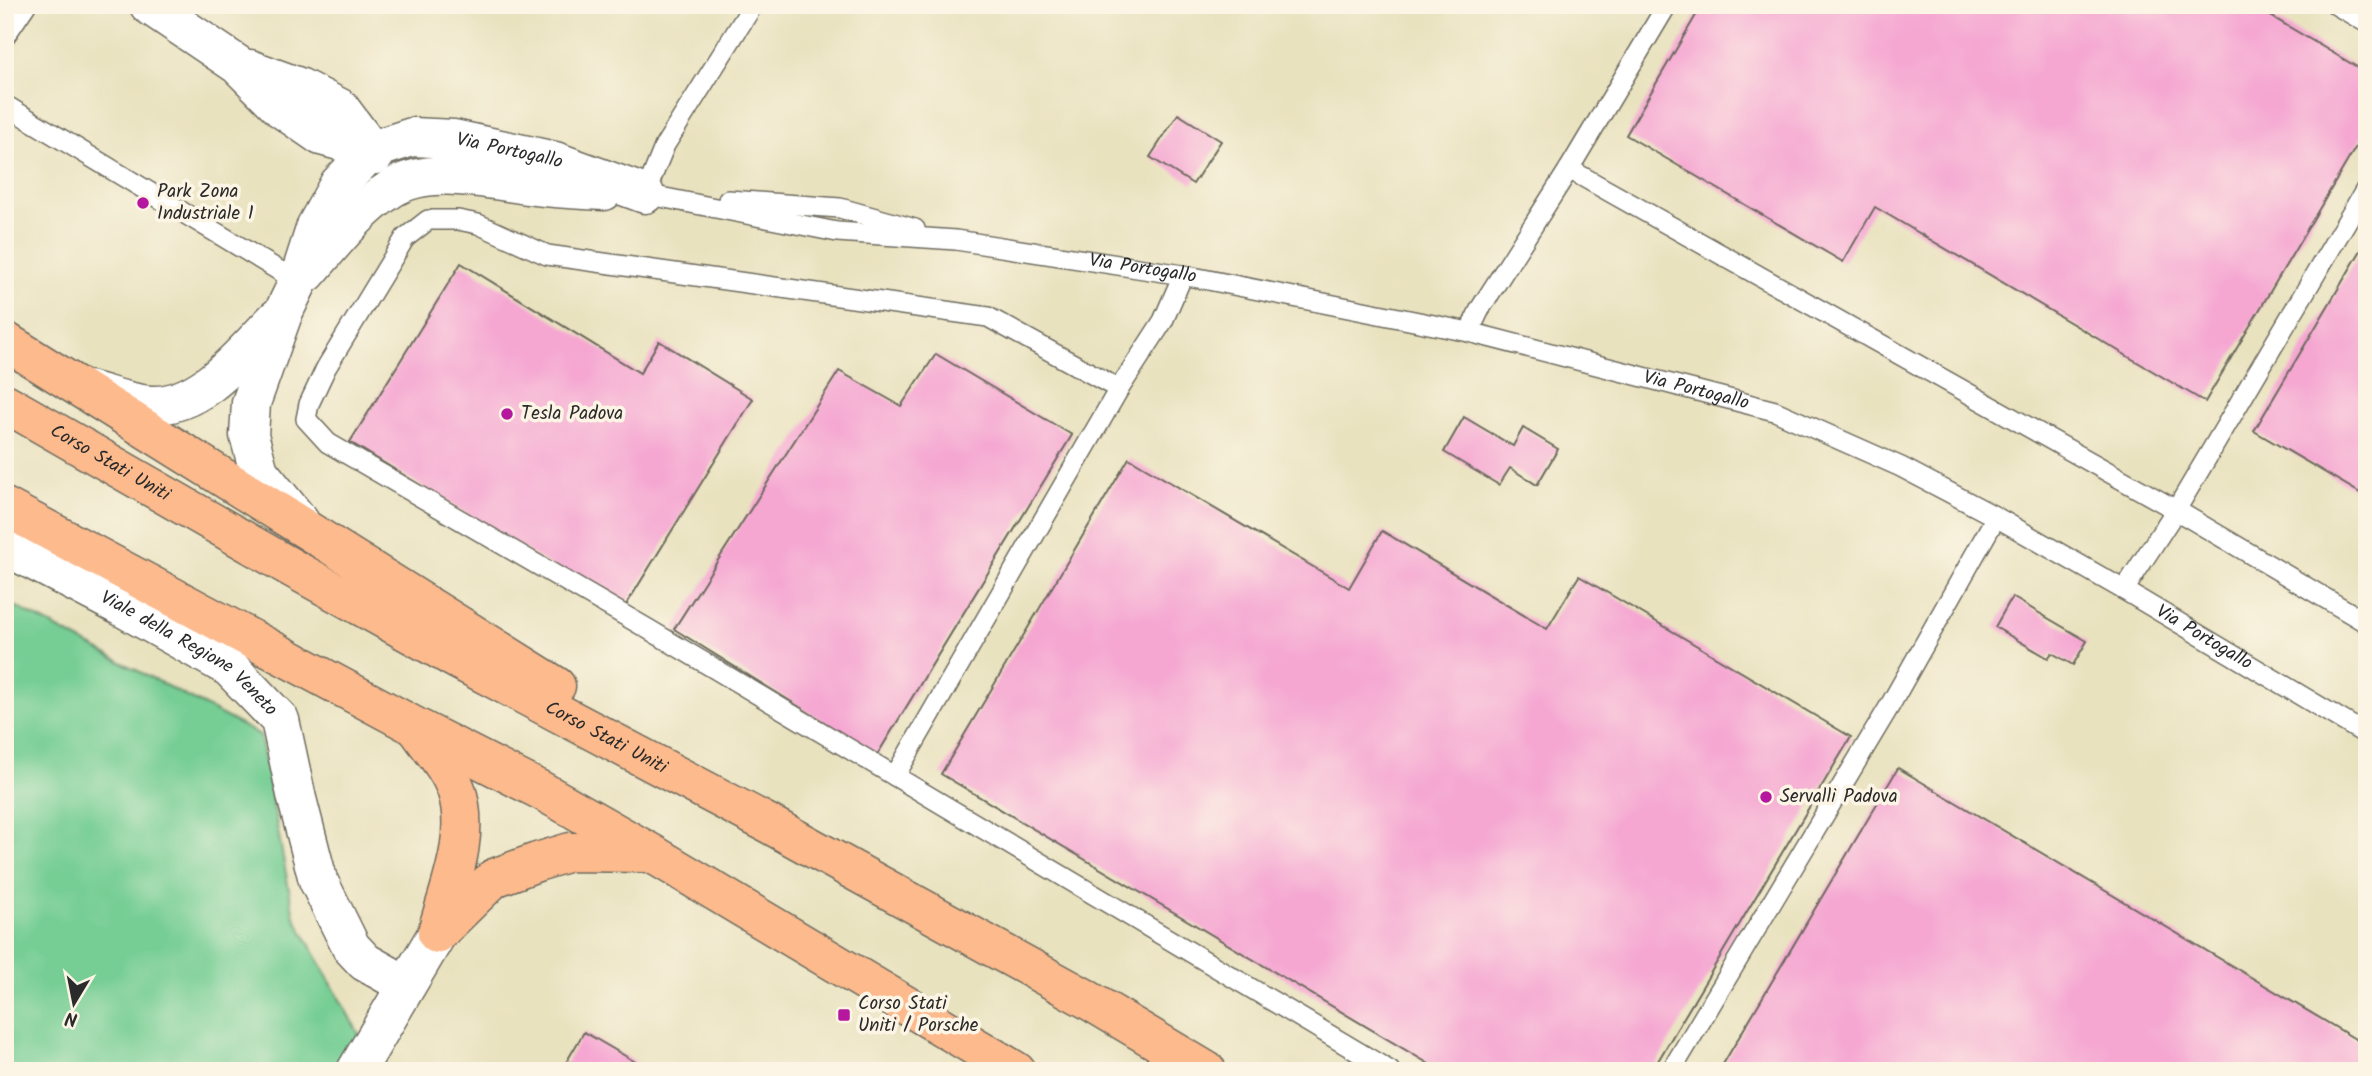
<svg xmlns="http://www.w3.org/2000/svg" width="2372" height="1076" viewBox="0 0 2372 1076" font-family="Kalam,sans-serif">
	<rect width="100%" height="100%" fill="#fcf5e5"/>
	<filter id="ink" filterUnits="userSpaceOnUse"><feTurbulence type="fractalNoise" baseFrequency=".0143" numOctaves="2"/><feDisplacementMap in="SourceGraphic" scale="14" xChannelSelector="R" yChannelSelector="G"/><feConvolveMatrix kernelMatrix="1 2 1 2 8 2 1 2 1" color-interpolation-filters="sRGB"/></filter>
	<filter id="wash" filterUnits="userSpaceOnUse"><feTurbulence type="fractalNoise" baseFrequency=".00686" numOctaves="4" result="noise"/><feDisplacementMap in="SourceGraphic" scale="28" xChannelSelector="R" yChannelSelector="G"/><feGaussianBlur stdDeviation="1.57" result="paint"/><feColorMatrix in="noise" values="0 0 0 0 0 0 0 0 0 0 0 0 0 0 0 0 0 1.4 0 .05"/><feComposite in="paint" operator="in"/></filter>
	<g filter="url(#wash)">
		<rect width="100%" height="100%" fill="#e9e2bf"/>
		<!-- green -->
		<path fill="#76ce94" stroke="#507c60" stroke-width="2" d="M5,601L260,735L294,916L360,1036L338,1071H5Z"/>
		<g id="blocks">
			<!-- building -->
			<path fill="#f5a7d2" d="M1702,5H2252L2367,73V128L2205,402L1875,207L1843,262L1626,135Z
				M1178,114L1221,141L1193,184L1150,157Z
				M2367,240V497L2254,431Z
				M461,263L640,373L659,341L753,399L623,610L350,442Z
				M936,354L1072,435L877,755L674,629L839,371L901,406Z
				M1464,417L1513,446L1523,428L1558,449L1537,485L1510,468L1499,485L1444,452Z
				M1129,458L1349,588L1382,531L1547,629L1579,576L1851,737L1652,1071H1441L941,774Z
				M2012,597L2087,641L2073,665L2052,653L2048,658L1995,627Z
				M1898,768L2367,1046V1071H1719Z
				M584,1032L651,1071H561Z"/>
		</g>
	</g>
	<g filter="url(#ink)">
		<use href="#blocks" fill-opacity="0" stroke="#6e6b5f" stroke-width="2"/>
		<g fill="none" stroke-linecap="round" stroke-linejoin="round">
			<defs>
				<g id="lane">
					<path d="M2336,5L2367,23"/>
					<path d="M5,36L26,5"/>
					<path d="M5,105L298,282"/>
					<path d="M1569,169L2176,510L2367,623"/>
					<path id="s1" d="M645,194L837,232L956,240L1183,275L1469,332L1775,411L1901,467L1996,517L2124,590L2367,735"/>
					<path d="M645,194L665,145L753,5"/>
					<path d="M728,200L840,208L915,229"/>
					<path d="M1469,332L1480,309L1569,169L1667,5"/>
					<path d="M1119,389L988,317L547,255L478,224L458,220H428L405,238L326,368L309,404L306,419L328,443L648,629L1390,1071"/>
					<path d="M2124,590L2176,510L2367,187"/>
					<path d="M895,776L1119,389L1163,321L1183,275"/>
					<path d="M1671,1071L1889,707L1996,517"/>
				</g>
				<g id="street">
					<path d="M149,5L238,65L282,109L321,136L372,150"/>
					<path d="M250,69L299,87L340,108L375,155"/>
					<path d="M307,273C333,244 358,210 391,189C432,162 499,183 545,187C564,189 584,190 604,191"/>
					<path d="M88,390C108,395 131,404 151,405C203,407 244,351 277,318"/>
					<path id="s2" d="M300,522L259,472L249,435L251,403L284,311L298,282L316,226L339,184L372,150L412,137L454,139L555,161L645,194"/>
					<path id="s3" d="M5,546L120,606L230,668L280,720L297,799L318,880L351,947L365,962L406,985"/>
					<path d="M356,1071L437,934"/>
				</g>
				<g id="primary">
					<path d="M5,341L556,686"/>
					<path id="s4" d="M5,403L292,568L456,659L769,824L1085,998L1207,1071"/>
					<path d="M5,507L416,727L542,791L651,853L1016,1071"/>
					<path d="M418,730C431,749 448,767 456,789C472,835 449,888 437,932"/>
					<path d="M437,934L494,878L537,862L570,852L646,853"/>
				</g>
			</defs>
			<!-- lane casing -->
			<use href="#lane" stroke="#6e6b5f" stroke-width="22"/>
			<!-- street casing -->
			<use href="#street" stroke="#6e6b5f" stroke-width="41"/>
			<!-- primary casing -->
			<use href="#primary" stroke="#6e6b5f" stroke-width="41"/>
			<!-- lane -->
			<use href="#lane" stroke="#fff" stroke-width="19"/>
			<!-- street -->
			<use href="#street" stroke="#fff" stroke-width="38"/>
			<!-- primary -->
			<use href="#primary" stroke="#fcba8d" stroke-width="38"/>
		</g>
	</g>
	<!-- markers -->
	<g fill="#b5179e" stroke="#fcf5e5" stroke-width="2.5">
		<circle cx="143" cy="203" r="7"/>
		<circle cx="507" cy="414" r="7"/>
		<circle cx="1766" cy="797" r="7"/>
		<rect x="837" y="1008" width="14" height="14" rx="3.5"/>
	</g>
	<g text-anchor="middle" dominant-baseline="central" stroke-width="7" stroke-linejoin="round" paint-order="stroke">
		<!-- street labels -->
		<g font-size="19" fill="#2b2b2b" stroke="#fcf5e5">
			<text stroke="none"><textPath href="#s2" startOffset="560">Via Portogallo</textPath></text>
			<text stroke="none"><textPath href="#s1" startOffset="504">Via Portogallo</textPath></text>
			<text stroke="none"><textPath href="#s1" startOffset="1071">Via Portogallo</textPath></text>
			<text stroke="none"><textPath href="#s4" startOffset="121">Corso Stati Uniti</textPath></text>
			<text stroke="none"><textPath href="#s1" startOffset="1638">Via Portogallo</textPath></text>
			<text stroke="none"><textPath href="#s3" startOffset="214">Viale della Regione Veneto</textPath></text>
			<text stroke="none"><textPath href="#s4" startOffset="688">Corso Stati Uniti</textPath></text>
		</g>
		<!-- poi labels -->
		<g font-size="19" fill="#2b2b2b" stroke="#fcf5e5" text-anchor="start">
			<text x="157" y="192">Park Zona<tspan x="157" dy="22">Industriale 1</tspan></text>
			<text x="521" y="414">Tesla Padova</text>
			<text x="1780" y="797">Servalli Padova</text>
			<text x="858" y="1004">Corso Stati<tspan x="858" dy="22">Uniti / Porsche</tspan></text>
		</g>
	</g>
	<!-- margin -->
	<rect width="2372" height="1076" fill="none" stroke="#fcf5e5" stroke-width="28"/>
	<!-- north arrow -->
	<g transform="translate(74 1003) rotate(190)" stroke="#fcf5e5" stroke-width="5" paint-order="stroke">
	<path d="M0-5L12 26L0 18L-12 26Z" fill="#2b2b2b"/>
	<text y="-10" font-size="19" font-weight="bold" text-anchor="middle" fill="#2b2b2b">N</text>
	</g>
</svg>
